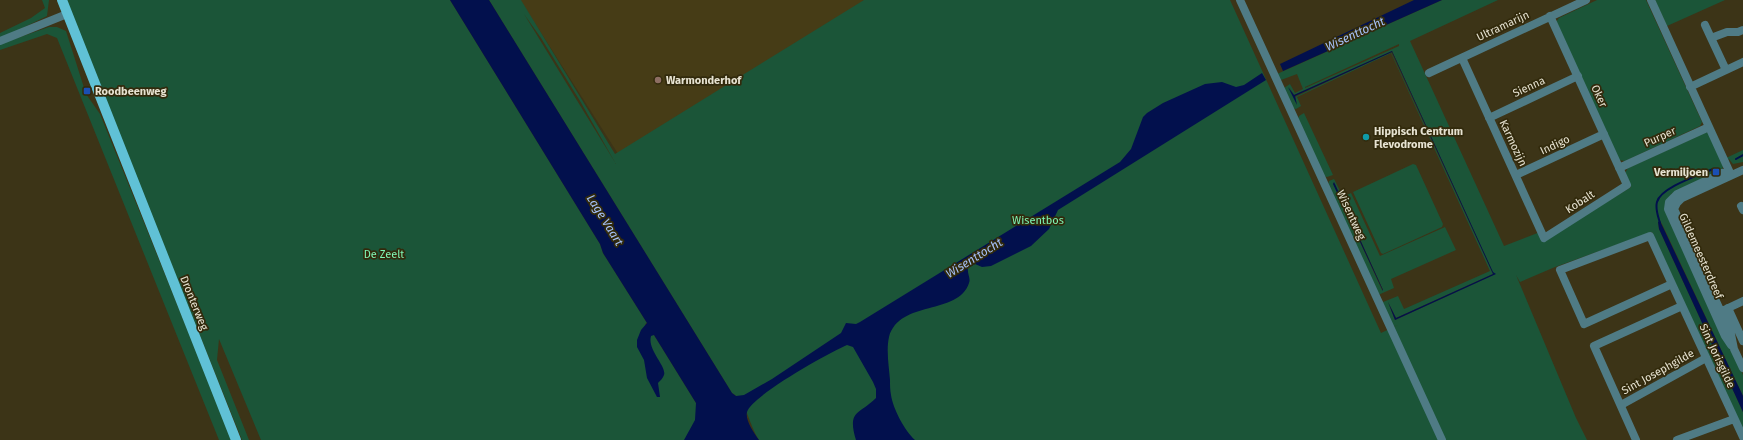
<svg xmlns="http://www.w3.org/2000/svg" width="1743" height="440" viewBox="0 0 1743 440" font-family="'Fira Sans',sans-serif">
	<rect width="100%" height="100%" fill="#3c3417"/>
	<!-- built -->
	<path fill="#463c16" d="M520,0H868L622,160Z"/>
	<!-- green -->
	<path fill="#1b5538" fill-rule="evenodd" d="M42,0H49L47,16L0,39V33L31,18L45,8Z
		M65,0H450L600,244L603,253L647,323L645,324L654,335L696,403L697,411L712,440H261L219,339L217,360L249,440H242Z
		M489,0H521L615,154L864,0H1230L1381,333L1398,325L1393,327L1382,303L1383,302L1398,296L1404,309L1490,271L1391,53L1297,97L1301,106L1296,109L1292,108L1284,88L1290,84L1295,93L1303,89L1297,74L1281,80L1277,74L1442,0H1498L1410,41L1504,246L1540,232L1544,241L1631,187L1625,173L1628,168L1707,132L1710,135L1723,166L1722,170L1671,194L1743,375V396L1662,224L1660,221L1658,222L1659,229L1743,412V431L1652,232L1555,267L1520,282L1516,275L1576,418L1587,440H759C749,425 747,402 732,393ZM524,14L541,38L580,101L616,164ZM1399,44V46L1305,88V87ZM1392,51L1493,273L1495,274L1395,320L1388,302L1396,318L1493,274L1391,52L1295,97L1297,104L1289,87L1294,95Z
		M1597,0H1646L1702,122L1700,126L1625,161L1619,160L1556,22L1559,18Z
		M1655,0H1725L1667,26Z
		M49,27H57L66,31L86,94L100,114L232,440H219L57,38L47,34L0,50V44Z
		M1304,113L1333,175L1327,177L1324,176L1298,119L1299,116Z
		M1743,150V162L1733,164L1729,159L1727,160L1726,158Z
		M1413,164L1416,165L1443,224L1442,227L1383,254L1381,253L1353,192Z
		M1334,179L1343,197L1351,193L1380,256L1445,227L1456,250L1391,279L1394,288L1378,295L1328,185L1329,181ZM1333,183L1335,184L1383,290H1382Z"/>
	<!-- water -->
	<path fill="#02104d" d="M450,0H489L732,393L736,396L744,395L772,379L841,333L846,323L856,324L860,322L1120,162L1131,149L1143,117L1147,113L1163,103L1205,84L1222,82L1236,87L1244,85L1262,73L1266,80L1058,210L1049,229L1031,246L991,266L982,267L975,264L968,268C967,274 971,278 969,283C958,316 900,299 889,337C886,350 889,367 890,380C890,385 890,390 891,395C893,409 905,431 915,440H856C847,410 859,415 876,398V389L873,382L853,347L847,345C830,352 751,396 747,412C745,420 754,433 759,440H684L695,420L696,403L654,335L651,336C647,350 667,366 664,375C663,378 660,381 658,383L660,397H657L647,378L644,360L637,347V340L641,330L647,323L603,253L600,244Z
		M1414,0H1442L1283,71L1280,64Z
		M1392,51L1493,272L1496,274L1395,320L1388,302L1396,318L1493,274L1392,52L1295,96L1297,105L1288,87L1294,95Z
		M1334,182L1383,290V291L1333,184Z
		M1660,221L1743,396V412L1659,229L1658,222Z"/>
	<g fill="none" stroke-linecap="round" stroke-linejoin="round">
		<!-- stream -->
		<path stroke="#02104d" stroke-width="2" d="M1736,159L1743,155
			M1660,223C1658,216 1655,209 1657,202C1661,187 1700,175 1713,169"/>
		<!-- minor -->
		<path stroke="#4f7b85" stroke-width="8" d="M1240,0L1442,440
			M1651,0L1731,175
			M1705,25L1711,38
			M0,41L67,14
			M1462,58L1544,238L1627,185L1550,16
			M1726,70L1711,38L1727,32H1738L1743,30
			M1429,73L1586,0
			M1690,87L1743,62
			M1489,118L1578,76
			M1619,168L1709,127
			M1743,170L1682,198L1677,203L1674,209L1731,334L1734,349L1743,368
			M1722,173L1677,194L1669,202L1668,209L1725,336L1731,345
			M1516,175L1604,134
			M1741,206L1743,210
			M1650,236L1672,284L1584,324L1560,270Z
			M1672,284L1743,437
			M1728,308L1743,341
			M1724,310L1743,301
			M1621,405L1706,358
			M1636,440L1594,346L1682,306
			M1677,440L1734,419"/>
		<!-- major -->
		<path stroke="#60c1d6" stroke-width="10" d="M62,0L236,440"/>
	</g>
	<!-- markers -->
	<circle fill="#8d6e63" stroke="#322a0c" stroke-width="1.5" cx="658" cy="80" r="4"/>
	<g fill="#1a4fb4" stroke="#322a0c" stroke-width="1.5">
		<rect x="83" y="87" width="8" height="8" rx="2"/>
		<rect x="1712" y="168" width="8" height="8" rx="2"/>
	</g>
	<circle fill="#0f9aa8" stroke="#322a0c" stroke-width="1.5" cx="1366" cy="137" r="4"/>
	<g text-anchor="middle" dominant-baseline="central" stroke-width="3.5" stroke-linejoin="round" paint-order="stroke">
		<!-- street labels -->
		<g font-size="11" fill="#e7e3d2" stroke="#322a0c">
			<text transform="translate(1503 26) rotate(-25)">Ultramarijn</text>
			<text transform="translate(1529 87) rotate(-25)">Sienna</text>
			<text transform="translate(1599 96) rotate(65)">Oker</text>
			<text transform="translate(1660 137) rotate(-24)">Purper</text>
			<text transform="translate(1513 143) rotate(65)">Karmozijn</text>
			<text transform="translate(1555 145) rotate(-25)">Indigo</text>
			<text transform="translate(1580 202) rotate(-33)">Kobalt</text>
			<text transform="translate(1351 215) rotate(65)">Wisentweg</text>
			<text transform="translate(1701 256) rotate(66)">Gildemeesterdreef</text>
			<text transform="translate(194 303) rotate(68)">Dronterweg</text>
			<text transform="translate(1717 356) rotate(65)">Sint Jorisgilde</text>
			<text transform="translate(1658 372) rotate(-29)">Sint Josephgilde</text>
		</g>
		<!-- poi labels -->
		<g font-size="11" font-weight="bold" fill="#e7e3d2" stroke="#322a0c" text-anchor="start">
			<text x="666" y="80">Warmonderhof</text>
			<text x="95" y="91">Roodbeenweg</text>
			<text x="1374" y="131">Hippisch Centrum<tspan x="1374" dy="13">Flevodrome</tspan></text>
			<text x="1708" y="172" text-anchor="end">Vermiljoen</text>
		</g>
		<!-- park labels -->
		<g font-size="11" fill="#7ff7b6" stroke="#322a0c">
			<text x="1038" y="220">Wisentbos</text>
			<text x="384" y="254">De Zeelt</text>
		</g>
		<!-- water labels -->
		<g font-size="12" font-style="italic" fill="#a5c0f8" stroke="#322a0c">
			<text transform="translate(1355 34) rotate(-25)">Wisenttocht</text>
			<text transform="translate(605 220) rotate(58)">Lage Vaart</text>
			<text transform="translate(974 258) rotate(-32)">Wisenttocht</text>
		</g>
	</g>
</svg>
